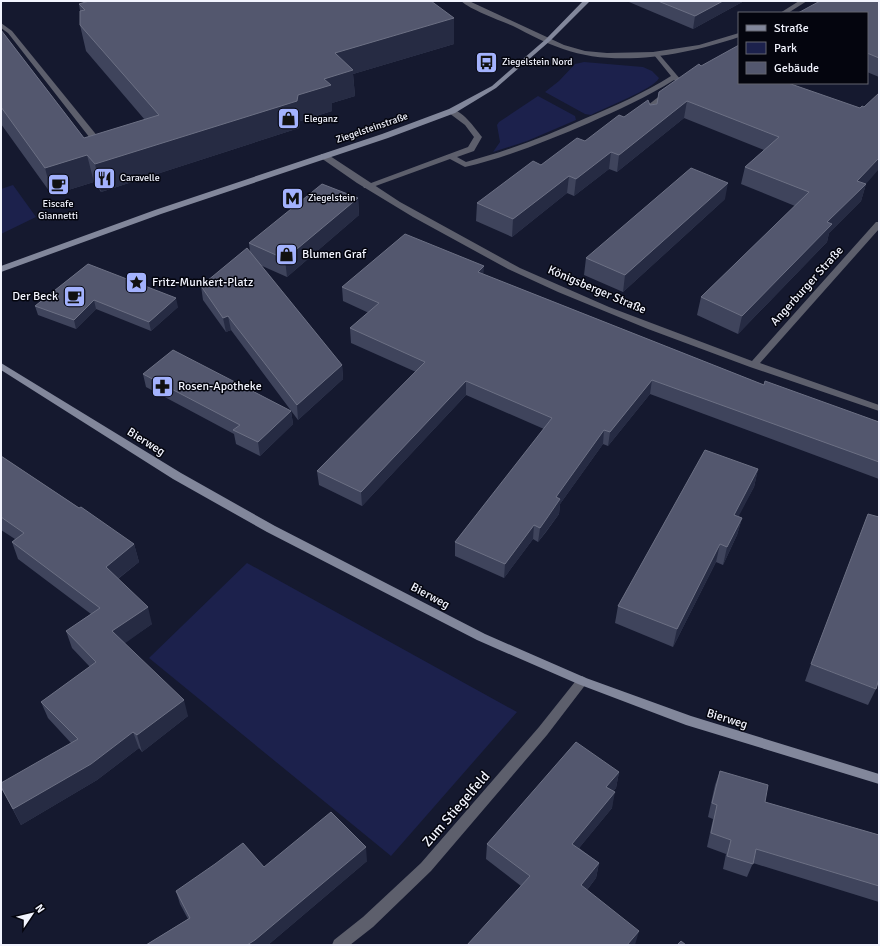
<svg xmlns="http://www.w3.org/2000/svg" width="880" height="946" viewBox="0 0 880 946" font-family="Signika,sans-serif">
	<rect width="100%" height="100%" fill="#15192f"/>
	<!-- green -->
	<path fill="#1c214c" d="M584,62L643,67L652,71L659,78C654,89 604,108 591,115L585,114L545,92L559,81L575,64Z
		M538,96L575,116L576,120L527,141L493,152L500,142L497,125L499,122Z
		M13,185L36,217L1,234V189Z
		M247,563L517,712L391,856L149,658Z"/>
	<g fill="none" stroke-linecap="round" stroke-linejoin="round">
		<!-- lane -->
		<path fill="#5d5f6c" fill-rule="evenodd" d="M1,23L12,31L103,143V147H97L8,33L1,28Z
			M654,53H658L681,80V82H677L674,80C647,97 618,110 589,123C549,140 508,157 465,167L450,159L370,188H364L363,186L468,147L474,137L465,125L449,113V109C461,108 475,128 482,137L474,151L457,157L466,162C507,151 547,136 586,118C615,106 644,93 671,76L654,55Z
			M666,91H672L673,93L656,106L655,118L654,120H648V105Z"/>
		<!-- street -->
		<path fill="#5d5f6c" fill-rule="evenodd" d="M461,1H469L564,45L585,51L607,53L653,52L699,45L739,33V37C686,55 616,68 563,49C545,43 529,34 513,26C499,20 471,10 461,1Z
			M799,1H807L788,13H780Z
			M321,154H327L400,202L520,268L609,307L752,361L876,222H879V229L760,363L879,405V411L750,367L648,329L558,292L508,269L413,217L357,183L321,158Z
			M582,676L586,678L588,681L586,684L547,735L431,871L373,927L350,945H332L334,940L363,917L421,863L539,727L578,678Z"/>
		<!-- secondary -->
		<path fill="#82879b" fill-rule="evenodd" d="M583,1H590L550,41L496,88L455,113L388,138L161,214L1,272V266L155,210L382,134L449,109L492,86L546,39Z
			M1,363L181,473L275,526L485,634L586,678L691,716L879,774V784L686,725L578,684L477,640L267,532L173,479L1,370Z"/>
	</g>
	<!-- wall -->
	<path fill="#3f445c" d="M629,1H744L693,29L629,2Z
		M879,1V77L867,72V13Z
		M79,4L454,44L353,74L355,96L332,103V111L300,121L299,128L101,192L94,182L52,195L1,124V30L84,138L145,120L86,51L80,25V11Z
		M701,66L792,83L791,84L866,184L861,201L829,233L827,242L738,334L697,315L701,297L795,206L741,184L745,167L764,150L684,118L617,172L609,169L574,196L567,193L512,237L476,221L477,203L541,165L585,141L624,117L650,105L657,104Z
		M358,198L359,215L287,277L260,265L342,365L343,379L298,420L231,330L226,332L203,300L201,286L250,252L249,243Z
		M725,199L623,292L584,275L586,258Z
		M88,264L178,307L151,331L96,309L76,329L38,315L35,306Z
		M483,274L764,385L879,422V479L650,394L608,446L603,444L560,504L559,514L546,532L538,542L533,539L504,578L455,556V542L544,429L466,395L362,506L319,485L317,471L416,372L351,343L350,328L369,313L343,301L342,287Z
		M143,374L291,411L293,424L260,456L236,444L234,434L146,387Z
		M1,456L134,544L139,562L118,579L152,624L124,643L188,716L142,752L139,748L97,780L21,825L1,787L71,743L48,718L41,702L90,667L72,648L66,631L91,614L18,559L12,542L15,539L1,530Z
		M758,469L754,487L738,516L742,518L737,535L723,565L716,562L673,647L615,623L618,606Z
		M811,664L876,689L868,705L805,681Z
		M720,771L765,802L879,835V902L753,863L747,877L723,869L726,854L707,847L713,819L708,817L715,785Z
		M619,772L616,788L613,791L612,808L579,848L599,863L596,878L587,890L635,945L521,886L486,859L487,844Z
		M367,861L268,945H146L188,919L180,904L176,891L264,867Z"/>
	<!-- shaded-wall -->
	<path fill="#262b43" d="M723,1H744L693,29L695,16Z
		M454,18V44L353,74L355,96L332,103V111L300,121L299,128L101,192L95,164L298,95L324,79L335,53Z
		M687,101L684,118L617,172L619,155Z
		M611,152L609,169L574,196L576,179Z
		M87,155L94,182L52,195L45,168Z
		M879,158V169L866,184L861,201L829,233L827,242L738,334L742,316L827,222L857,181Z
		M569,176L567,193L512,237L513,219Z
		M728,183L725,199L623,292L625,275Z
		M358,198L359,215L287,277L285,259Z
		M484,266L483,280L478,272Z
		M176,298L178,307L151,331L149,322Z
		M94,300L96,309L76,329L74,320Z
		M228,316L231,330L226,332L223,318Z
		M342,365L343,379L298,420L297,405Z
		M652,380L650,394L608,446L610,432Z
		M466,381V395L362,506L361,492Z
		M291,411L293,424L260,456L258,442Z
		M604,430L603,444L560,504L559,514L538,542L540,528L556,497Z
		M758,469L754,487L730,533L734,515Z
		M742,518L737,535L723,565L727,547Z
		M534,525L533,539L504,578L505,564Z
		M134,544L139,562L111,584L106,567Z
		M720,544L716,562L673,647L677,629Z
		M148,607L152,624L117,649L112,631Z
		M184,700L188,716L142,752L137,735Z
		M133,732L139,748L97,780L21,825L13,809Z
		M619,772L616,788L603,802L606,787Z
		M615,792L612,808L570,859L572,844Z
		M366,847L367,861L268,945H247Z
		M599,863L596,878L579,900L581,885Z
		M639,931L635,945H627Z"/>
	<!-- building -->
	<path fill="#53576e" stroke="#6c7084" d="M89,1H431L454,18L335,53L353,70L324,79L331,85L298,95L297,101L95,164L87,155L45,168L1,107V30L84,138L159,115L80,25V11L85,10L79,4Z
		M658,1H723L695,16Z
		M820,1H879V58L867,53V13H798Z
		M739,45V83H788L860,108L862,106L864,107L879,93V158L857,181L866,184L827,222L832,224L742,316L701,297L809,192L745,167L779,137L687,101L619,155L611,152L576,179L569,176L513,219L477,203L533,161L541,165L577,138L585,141L619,115L624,117L648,100L650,105L657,104L659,92L699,64L701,66Z
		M691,168L728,183L625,275L586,258Z
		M322,184L358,198L285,259L249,243Z
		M405,234L484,266L478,272L764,385L765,381L879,422V462L652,380L610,432L604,430L556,497L560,499L547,518L540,528L534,525L505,564L455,542L552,418L466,381L361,492L317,471L425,362L350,328L379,303L342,287Z
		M247,248L342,365L297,405L228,316L223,318L201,286Z
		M88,264L176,298L149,322L94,300L74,320L35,306Z
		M173,350L291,411L258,442L233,430L240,425L143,374Z
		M705,450L758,469L734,515L742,518L727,547L720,544L677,629L618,606Z
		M1,456L79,508L81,507L134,544L106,567L148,607L112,631L184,700L137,735L133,732L91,764L13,809L1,787V783L78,739L41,702L96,662L66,631L100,608L12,542L24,533L1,517Z
		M868,514L879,517V679L876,689L811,664Z
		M576,742L619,772L606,787L615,792L572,844L599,863L581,885L639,931L627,945H467L530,876L487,844Z
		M720,771L768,785L765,802L879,835V886L756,849L753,864L727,856L731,840L711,833L717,805L712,803Z
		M331,812L366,847L255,940L247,945H146L190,918L176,891L215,864L243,843L264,867Z
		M681,941L686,945H677Z"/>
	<!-- icons -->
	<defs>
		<symbol id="bus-square" viewBox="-11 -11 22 22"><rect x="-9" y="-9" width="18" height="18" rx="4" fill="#a3b2fd" stroke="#04050e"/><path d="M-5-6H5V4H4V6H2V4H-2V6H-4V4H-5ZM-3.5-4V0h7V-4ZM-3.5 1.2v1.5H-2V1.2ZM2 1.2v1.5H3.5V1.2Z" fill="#111"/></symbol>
		<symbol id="shop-square" viewBox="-11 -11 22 22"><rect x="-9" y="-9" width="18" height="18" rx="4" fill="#a3b2fd" stroke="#04050e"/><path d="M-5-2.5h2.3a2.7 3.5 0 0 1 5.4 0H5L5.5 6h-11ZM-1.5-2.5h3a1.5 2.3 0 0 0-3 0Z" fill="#111"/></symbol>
		<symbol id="restaurant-square" viewBox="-11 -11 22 22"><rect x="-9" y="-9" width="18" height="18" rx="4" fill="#a3b2fd" stroke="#04050e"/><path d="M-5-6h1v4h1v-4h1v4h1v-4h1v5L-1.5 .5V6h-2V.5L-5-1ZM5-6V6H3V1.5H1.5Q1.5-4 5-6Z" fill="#111"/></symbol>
		<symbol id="cafe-square" viewBox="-11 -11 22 22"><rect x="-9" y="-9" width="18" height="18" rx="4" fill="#a3b2fd" stroke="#04050e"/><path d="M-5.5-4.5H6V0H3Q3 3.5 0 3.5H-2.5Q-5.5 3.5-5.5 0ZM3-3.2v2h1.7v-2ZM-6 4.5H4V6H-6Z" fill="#111"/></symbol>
		<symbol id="metro-square" viewBox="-11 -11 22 22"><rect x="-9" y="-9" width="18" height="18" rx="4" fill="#a3b2fd" stroke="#04050e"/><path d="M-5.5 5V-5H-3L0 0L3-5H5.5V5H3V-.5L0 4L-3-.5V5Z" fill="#111"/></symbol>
		<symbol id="sight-square" viewBox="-11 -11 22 22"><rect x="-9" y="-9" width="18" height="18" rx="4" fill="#a3b2fd" stroke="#04050e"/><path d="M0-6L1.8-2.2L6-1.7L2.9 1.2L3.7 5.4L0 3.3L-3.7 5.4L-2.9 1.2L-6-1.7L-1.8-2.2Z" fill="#111"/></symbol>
		<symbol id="pharmacy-square" viewBox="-11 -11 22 22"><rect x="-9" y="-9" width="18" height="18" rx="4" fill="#a3b2fd" stroke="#04050e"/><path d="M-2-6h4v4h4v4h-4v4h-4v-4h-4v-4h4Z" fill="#111"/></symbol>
	</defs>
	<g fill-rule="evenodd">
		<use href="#bus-square" x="474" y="50" width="25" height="25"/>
		<use href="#shop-square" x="276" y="106" width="25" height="25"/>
		<use href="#restaurant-square" x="92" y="166" width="25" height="25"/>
		<use href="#cafe-square" x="46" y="172" width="25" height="25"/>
		<use href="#metro-square" x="280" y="186" width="25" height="25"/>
		<use href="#shop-square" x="274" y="242" width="25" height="25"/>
		<use href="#sight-square" x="124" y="270" width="25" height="25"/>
		<use href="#cafe-square" x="62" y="284" width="25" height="25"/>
		<use href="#pharmacy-square" x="150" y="374" width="25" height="25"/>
	</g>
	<g text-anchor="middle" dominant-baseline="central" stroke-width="3" stroke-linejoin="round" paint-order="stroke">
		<!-- far-poi labels -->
		<g font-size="10" fill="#f2f4fe" stroke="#04050e" text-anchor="start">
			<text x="502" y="62">Ziegelstein Nord</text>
			<text x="304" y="119">Eleganz</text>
			<text x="120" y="178">Caravelle</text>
			<text x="308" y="198">Ziegelstein</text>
			<text x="58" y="204" text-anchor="middle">Eiscafe<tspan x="58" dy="12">Giannetti</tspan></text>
		</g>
		<!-- far-street labels -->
		<g font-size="10" fill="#f2f4fe" stroke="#04050e">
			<text transform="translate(372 128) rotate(-19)">Ziegelsteinstraße</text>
		</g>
		<!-- poi labels -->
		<g font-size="12" fill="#f2f4fe" stroke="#04050e" text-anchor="start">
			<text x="302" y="254">Blumen Graf</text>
			<text x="152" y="282">Fritz-Munkert-Platz</text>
			<text x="58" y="296" text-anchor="end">Der Beck</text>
			<text x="178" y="386">Rosen-Apotheke</text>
		</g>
		<!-- street labels -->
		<g font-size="12" fill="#f2f4fe" stroke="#04050e">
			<text transform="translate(807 286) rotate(-48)">Angerburger Straße</text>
			<text transform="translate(597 290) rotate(23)">Königsberger Straße</text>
			<text transform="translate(146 442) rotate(32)">Bierweg</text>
			<text transform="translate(430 596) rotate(28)">Bierweg</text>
			<text transform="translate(727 719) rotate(17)">Bierweg</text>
		</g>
		<!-- near-street labels -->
		<g font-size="14" fill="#f2f4fe" stroke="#04050e">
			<text transform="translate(456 809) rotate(-49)">Zum Stiegelfeld</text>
		</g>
	</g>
	<!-- border -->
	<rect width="880" height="946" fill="none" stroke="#f2f4fe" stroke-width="4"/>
	<!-- legend -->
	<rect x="738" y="12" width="130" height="72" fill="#04050e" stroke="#63656e"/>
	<rect x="746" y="25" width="20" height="6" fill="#82879b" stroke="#63656e"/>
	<text x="774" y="32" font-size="12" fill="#f2f4fe">Straße</text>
	<rect x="746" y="42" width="20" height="12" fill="#1c214c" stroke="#63656e"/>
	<text x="774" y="52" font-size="12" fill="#f2f4fe">Park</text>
	<rect x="746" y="62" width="20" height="12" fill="#53576e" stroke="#63656e"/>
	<text x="774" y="72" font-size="12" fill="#f2f4fe">Gebäude</text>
	<!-- north arrow -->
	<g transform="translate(32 914) rotate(55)" stroke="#04050e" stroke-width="3" paint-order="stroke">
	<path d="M0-3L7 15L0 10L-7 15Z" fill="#f2f4fe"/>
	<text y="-6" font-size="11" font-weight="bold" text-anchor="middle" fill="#f2f4fe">N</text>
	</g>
</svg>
